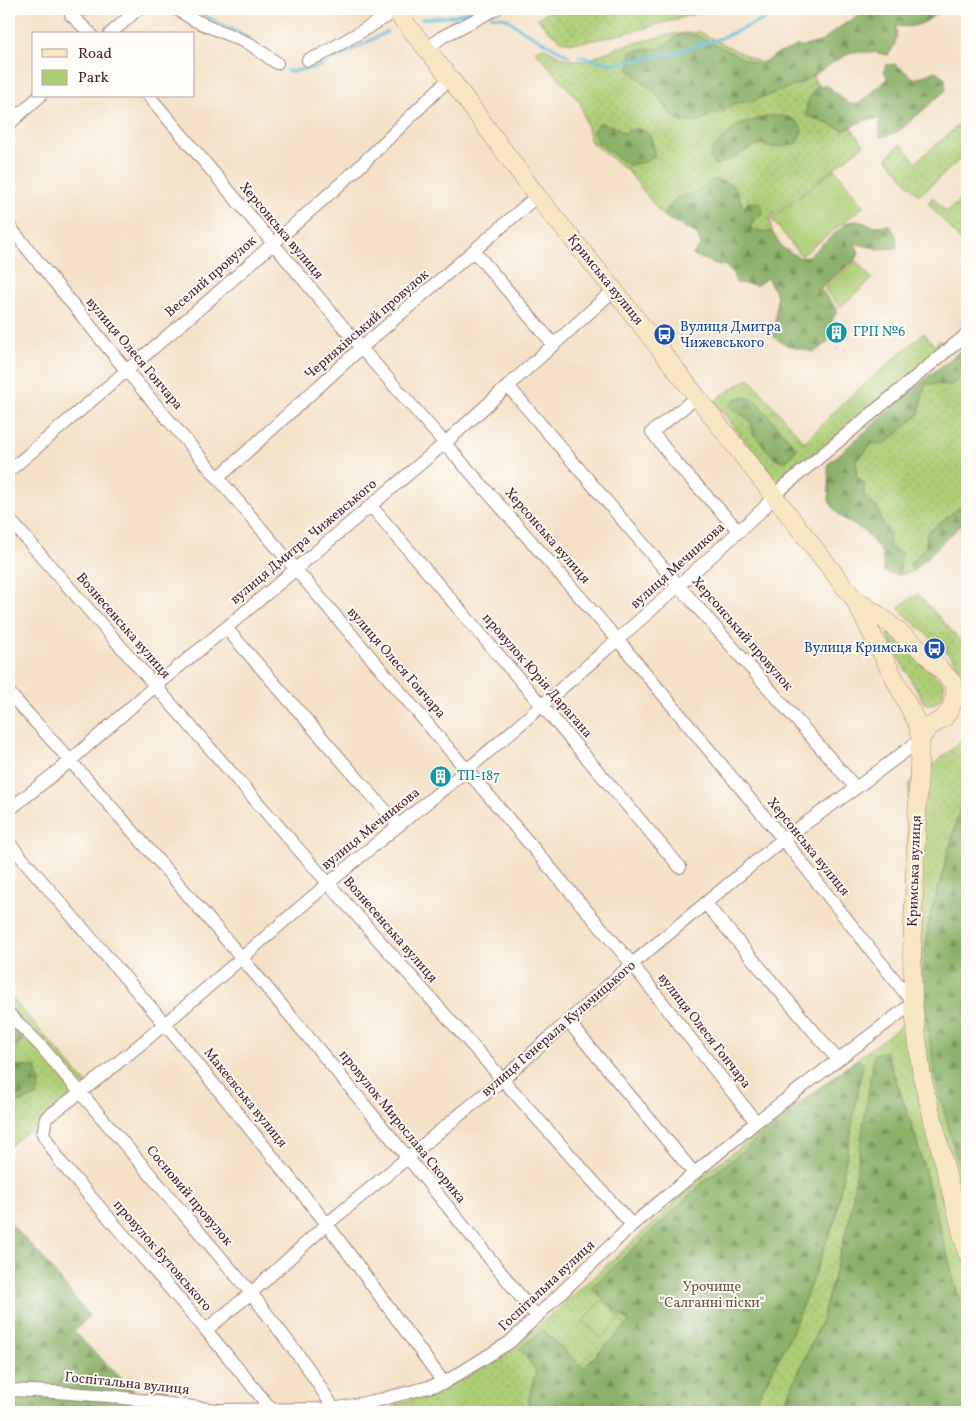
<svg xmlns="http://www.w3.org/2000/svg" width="976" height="1421" viewBox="0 0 976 1421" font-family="Vollkorn,serif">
	<defs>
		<pattern id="grass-dots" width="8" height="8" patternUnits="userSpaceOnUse" patternTransform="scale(1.25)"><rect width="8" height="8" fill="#adce76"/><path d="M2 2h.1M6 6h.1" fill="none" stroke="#96b066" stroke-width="1.8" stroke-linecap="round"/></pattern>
		<pattern id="forest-firs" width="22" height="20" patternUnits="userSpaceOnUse" patternTransform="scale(1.25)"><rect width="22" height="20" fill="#8ab167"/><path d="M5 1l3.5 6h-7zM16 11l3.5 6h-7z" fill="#738f55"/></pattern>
	</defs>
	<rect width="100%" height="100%" fill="#fdfcf7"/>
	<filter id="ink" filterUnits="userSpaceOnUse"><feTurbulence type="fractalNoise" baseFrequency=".02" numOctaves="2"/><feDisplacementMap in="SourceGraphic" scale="10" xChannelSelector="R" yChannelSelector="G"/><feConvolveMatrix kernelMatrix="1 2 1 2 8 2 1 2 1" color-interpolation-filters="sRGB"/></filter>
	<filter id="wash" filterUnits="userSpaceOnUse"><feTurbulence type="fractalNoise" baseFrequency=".0096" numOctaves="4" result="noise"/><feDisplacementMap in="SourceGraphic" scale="20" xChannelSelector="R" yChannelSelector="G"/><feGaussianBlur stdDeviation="1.12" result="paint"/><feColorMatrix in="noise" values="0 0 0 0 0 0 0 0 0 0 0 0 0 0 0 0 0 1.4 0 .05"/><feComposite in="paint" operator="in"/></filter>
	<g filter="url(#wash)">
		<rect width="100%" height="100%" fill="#f5e1c7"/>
		<!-- grass -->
		<path fill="url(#grass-dots)" stroke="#7c7650" d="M554,9H693L695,14C673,20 583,47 567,42C555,39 545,27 537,18Z
			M699,32L761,63L798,45L817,85L807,104L806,115L844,130L851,127L864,145L770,218L772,232L756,231L750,228L754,219L739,202L713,179L697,192L676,198L663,216L628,171L591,142L580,102L535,51L543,47L566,59L585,61L619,47L672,34Z
			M967,118V153L921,194H917L890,162L887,159L889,155L901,144L916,162Z
			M967,195V243L962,242L928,203L933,197L946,212Z
			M924,333L934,345L940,340L946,347L785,477L777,478L769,472L717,405L716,401L718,398L749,378L804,442L818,429L844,402Z
			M967,371V502L927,533L926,546L910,564L913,571L899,575L902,554L889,547L890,534L881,522L878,509L864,495V483L856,476V461L873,443L919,414L925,384L952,385Z
			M918,594L967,648V680L953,658L899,609L900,606Z
			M890,634L944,684C945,696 938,707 924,703L887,636Z
			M967,737V784L929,921L936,1081L967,1195V1328L914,1132L886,1051L849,1221L821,1322L781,1412H750L790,1337L835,1220L863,1063L858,1060L705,1181L592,1288L629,1322L583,1368L543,1330L520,1348L536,1370L528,1403L547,1412H397L396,1405L466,1378L539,1326L658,1219L703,1175L905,1023L909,784Z
			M9,995L94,1092L23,1135L9,1147V1106L37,1096L9,1057V1051L23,1040L9,1023Z"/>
		<!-- forest -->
		<path fill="url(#forest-firs)" stroke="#6a6849" d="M875,9H942C925,23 919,28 896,26C897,39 896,45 888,55L873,52H852L837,60L801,83L753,101L736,103L725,111L711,115L695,123L683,122L670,115L660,98L646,84L629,70L631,51L660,48L679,35H696L744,59L761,66L776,54L823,41L834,31L860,14L873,13Z
			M895,64L915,79L936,71L945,78L946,90L899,131L880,138V119L864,120L844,130L806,115L807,104L817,85L828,86L849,104H858L888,79L884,71L886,65Z
			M769,116C784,116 794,115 802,129L798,143C784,147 773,149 760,144C743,150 733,161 715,165L710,157L712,149L738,125Z
			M599,123L612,126L624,133C627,132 632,129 636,129C652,129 654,144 654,157L645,162L628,165L598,143L593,131Z
			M712,179C722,182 734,182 738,193C741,199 738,201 745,208L748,202L761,203L762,214L754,219L750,228L756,231L772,232L783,248L800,258L810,255L848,222L857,221L875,226L890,225L896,236L897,248L878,249L855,243L859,253L856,259L820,289L838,310L832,320L827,343L814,352L788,346L774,337L777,295L767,278L757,285L736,283L733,274L726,266L716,264L692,255L701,245L697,234L663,216L676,198L697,192Z
			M967,346V371L952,385L925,384L919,414L884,445L873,443L856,461V476L865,483L864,495L878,509L881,522L890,534L889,547L902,554L899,575L884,572L882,553L866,532L841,517L829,502L828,464L930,375Z
			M746,397L758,403L797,449L787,461L776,460L754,435L750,421L730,406L734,399Z
			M967,502V519L913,571L910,564L926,546L927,533Z
			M967,784V1195L936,1081L921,984L929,921Z
			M9,1023L23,1040L9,1051Z
			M885,1051L914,1132L967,1328V1412H781L821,1322L849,1221L874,1054Z
			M9,1057L16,1066L36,1067L40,1084L37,1096L9,1106Z
			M857,1060L863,1063L835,1220L790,1337L750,1412H547L528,1403L536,1371L520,1348L543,1330L583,1368L629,1322L591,1288L705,1181Z
			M9,1222L41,1256L89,1316L74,1332L138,1395L164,1387L180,1402L261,1412H9Z"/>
		<!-- park -->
		<path fill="#adce76" stroke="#7c7650" d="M835,169L864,206L801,256L772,219Z
			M856,261L872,279L840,307L824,289Z
			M602,1300L621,1318L602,1338L583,1321Z"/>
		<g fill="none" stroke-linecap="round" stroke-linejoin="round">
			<!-- stream -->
			<path stroke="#5ebbdc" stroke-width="3" d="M76,9L88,13
				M192,9L249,38
				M96,12L105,9
				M492,16L506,18L522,30L569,56
				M422,19L453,16L477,9
				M579,56L613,64L670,54L721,38L789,9
				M287,70L289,72L319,67L387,32"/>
		</g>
	</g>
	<g filter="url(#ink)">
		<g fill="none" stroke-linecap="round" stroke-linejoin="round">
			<defs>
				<path id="street" d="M177,9L194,20L250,44L277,63
					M71,15L91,34
					M110,34L138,9
					M427,49L442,37L496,9
					M308,60L321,55L396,11
					M9,124L40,96
					M9,226L126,370L632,964L756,1122
					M474,251L554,345
					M508,386L679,586L856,788
					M697,397L652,432L676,463L739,531
					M9,471L206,303L355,171L450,78
					M218,478L361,348L537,196
					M371,506L680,867
					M9,519L328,883L632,1225
					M226,628L398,825
					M9,693C193,894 366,1105 537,1317
					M9,810L70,761L155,686L226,628L445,443L614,290
					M9,843L165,1024L327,1224L444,1383
					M706,904L838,1060
					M9,1014L40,1045L251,1293L308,1368L334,1409
					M568,1021L694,1173
					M206,1330L251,1293L327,1224L502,1080L632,964L783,839L856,788L920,740
					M9,1390L56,1392L109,1396L216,1410L334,1409L379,1400L444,1383L510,1342L632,1225L756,1122L913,1003L783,839L617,639L361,348L149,96
					M271,1409L206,1330L62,1164L43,1134L46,1118C146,1045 236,961 330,882C376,843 423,806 469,768C519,726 567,683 616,641C666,597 716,553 764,508L774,495L967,334"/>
				<path id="secondary" d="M394,9L450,78L537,196L614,290L854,599L918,725L920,740L912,952L913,1003L922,1077L967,1253
					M854,599L880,616L927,655L953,683L956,693L950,710L944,718L929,727L920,740"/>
			</defs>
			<!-- street casing -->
			<use href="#street" stroke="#a08079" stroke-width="14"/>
			<!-- secondary casing -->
			<use href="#secondary" stroke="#a08079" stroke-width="19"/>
			<!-- street -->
			<use href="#street" stroke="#fff" stroke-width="12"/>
			<!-- secondary -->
			<use href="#secondary" stroke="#f9e7c3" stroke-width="18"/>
		</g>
	</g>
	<!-- icons -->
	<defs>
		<symbol id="building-disc" viewBox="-11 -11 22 22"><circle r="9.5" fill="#0f9aa8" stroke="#fdfcf7"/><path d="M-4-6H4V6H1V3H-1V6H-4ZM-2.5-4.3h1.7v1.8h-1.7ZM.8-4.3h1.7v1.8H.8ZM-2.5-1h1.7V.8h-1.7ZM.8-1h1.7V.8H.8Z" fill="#fff"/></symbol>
		<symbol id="bus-disc" viewBox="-11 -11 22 22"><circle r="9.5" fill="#1a4fb4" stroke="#fdfcf7"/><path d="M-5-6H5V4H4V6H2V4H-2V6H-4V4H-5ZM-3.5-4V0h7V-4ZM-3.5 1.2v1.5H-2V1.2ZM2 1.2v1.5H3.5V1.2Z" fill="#fff"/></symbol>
	</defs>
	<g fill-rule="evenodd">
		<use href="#building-disc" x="824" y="320" width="25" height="25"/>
		<use href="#bus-disc" x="652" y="322" width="25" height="25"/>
		<use href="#bus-disc" x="922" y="636" width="25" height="25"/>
		<use href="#building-disc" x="428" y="764" width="25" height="25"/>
	</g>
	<g text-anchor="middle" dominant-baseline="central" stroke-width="4" stroke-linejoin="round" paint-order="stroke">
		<!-- street labels -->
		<g font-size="14" fill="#4a1f2b" stroke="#fdfcf7">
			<text transform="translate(281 231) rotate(50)">Херсонська вулиця</text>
			<text transform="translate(211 277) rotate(-41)">Веселий провулок</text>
			<text transform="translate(605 280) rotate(51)">Кримська вулиця</text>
			<text transform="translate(367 325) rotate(-41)">Черняхівський провулок</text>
			<text transform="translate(134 354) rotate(50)">вулиця Олеся Гончара</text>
			<text transform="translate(547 536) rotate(49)">Херсонська вулиця</text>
			<text transform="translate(304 542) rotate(-40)">вулиця Дмитра Чижевського</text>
			<text transform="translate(678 566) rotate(-42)">вулиця Мечникова</text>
			<text transform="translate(123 626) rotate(49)">Вознесенська вулиця</text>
			<text transform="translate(742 634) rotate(49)">Херсонський провулок</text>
			<text transform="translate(396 663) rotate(49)">вулиця Олеся Гончара</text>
			<text transform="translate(537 676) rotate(49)">провулок Юрія Дарагана</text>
			<text transform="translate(371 829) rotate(-39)">вулиця Мечникова</text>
			<text transform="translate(808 847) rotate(51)">Херсонська вулиця</text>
			<text transform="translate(915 871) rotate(-88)">Кримська вулиця</text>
			<text transform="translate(390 930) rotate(49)">Вознесенська вулиця</text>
			<text transform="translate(559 1029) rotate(-41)">вулиця Генерала Кульчицького</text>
			<text transform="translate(704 1031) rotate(52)">вулиця Олеся Гончара</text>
			<text transform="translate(245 1098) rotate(51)">Макеєвська вулиця</text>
			<text transform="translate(402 1127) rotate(51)">провулок Мирослава Скорика</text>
			<text transform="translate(189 1196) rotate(50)">Сосновий провулок</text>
			<text transform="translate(162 1256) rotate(49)">провулок Бутовського</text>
			<text transform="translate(547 1286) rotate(-43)">Госпітальна вулиця</text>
			<text transform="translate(127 1384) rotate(6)">Госпітальна вулиця</text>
		</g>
		<!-- transit labels -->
		<g font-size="14" fill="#164399" stroke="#fdfcf7" text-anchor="start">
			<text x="680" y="327">Вулиця Дмитра<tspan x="680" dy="16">Чижевського</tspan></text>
			<text x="918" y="648" text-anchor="end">Вулиця Кримська</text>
		</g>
		<!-- culture labels -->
		<g font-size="14" fill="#0d838f" stroke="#fdfcf7" text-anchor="start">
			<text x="853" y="332">ГРП №6</text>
			<text x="457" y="776">ТП-187</text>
		</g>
		<!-- park labels -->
		<g font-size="14" fill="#685442" stroke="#fdfcf7">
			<text x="712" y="1287">Урочище<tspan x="712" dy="16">"Салганні піски"</tspan></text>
		</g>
	</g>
	<!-- margin -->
	<rect width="976" height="1421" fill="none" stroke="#fdfcf7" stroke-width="30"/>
	<!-- legend -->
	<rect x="32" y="32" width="162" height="65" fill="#fdfcf7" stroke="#b5a4a5"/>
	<rect x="42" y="49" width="25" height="8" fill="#f9e7c3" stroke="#b5a4a5"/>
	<text x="78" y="58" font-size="15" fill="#4a1f2b">Road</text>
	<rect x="42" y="70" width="25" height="15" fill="#adce76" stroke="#b5a4a5"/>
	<text x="78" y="82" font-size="15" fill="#4a1f2b">Park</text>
</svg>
